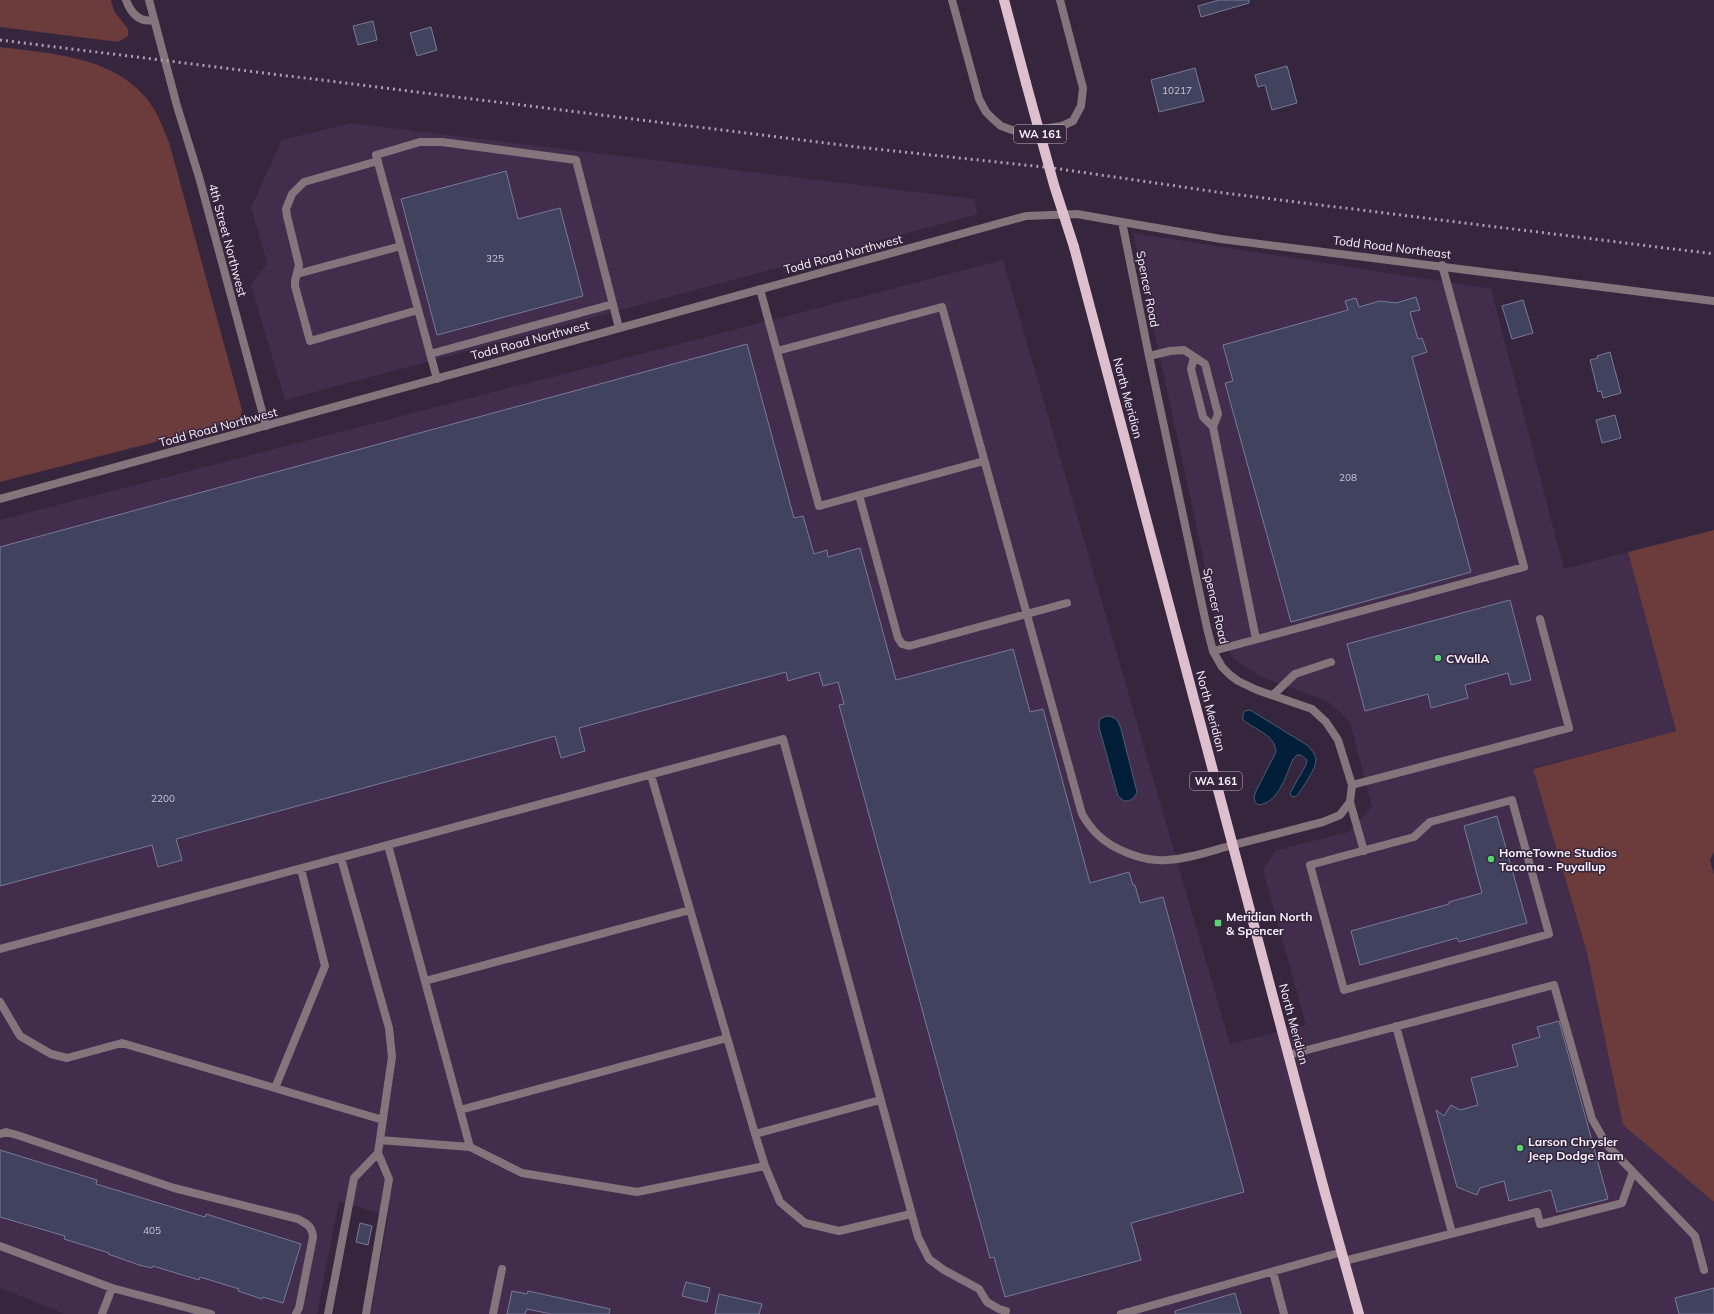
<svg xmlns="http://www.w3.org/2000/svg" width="1714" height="1314" viewBox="0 0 1714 1314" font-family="Mulish,sans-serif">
	<rect width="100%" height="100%" fill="#35253d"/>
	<!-- built -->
	<path fill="#422e4c" d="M351,123L974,199L978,214L285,400L251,285L267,263L251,207L282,140Z
		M1133,233L1491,289L1564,569L1628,552L1676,731L1533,768L1587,953L1623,1125L1714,1202V1314H371L388,1216L339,1201L317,1314H65L0,1288V520L1003,260L1230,1044L1306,1025L1263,870L1276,850L1349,832L1372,807L1350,722L1327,701L1259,676L1234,659L1221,640Z"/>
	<!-- green -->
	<path fill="#6c3b3b" d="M0,0H111L114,11L128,29V36L118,42L0,27Z
		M0,47C56,54 126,57 157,114C161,123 165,133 169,142L242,410L240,418L217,426L0,482Z
		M1714,530V852L1710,860L1714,875V1202L1623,1125L1587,953L1533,769L1676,731L1628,552Z"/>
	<!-- water -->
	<path fill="#001e37" stroke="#4b5d72" d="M1250,710L1307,745C1310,749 1315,753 1316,759C1317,768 1302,788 1297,796L1292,797L1290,793L1306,765L1307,760L1301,755H1297L1293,759C1286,775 1279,803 1258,805L1255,802L1254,797L1256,791L1276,752C1275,734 1255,730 1243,720V714L1245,711Z
		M1107,716C1117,717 1118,721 1121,729L1137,792C1134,799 1131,801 1124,801L1118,796L1099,727V722L1101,718Z"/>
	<!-- building -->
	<path fill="#40425e" stroke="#777a99" d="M1219,0H1249V3L1201,17L1198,6Z
		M373,21L377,40L358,45L353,26Z
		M431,27L437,50L417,56L410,33Z
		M1287,66L1297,103L1272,110L1265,85L1258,87L1255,75Z
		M1195,68L1204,101L1159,112L1151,80Z
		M506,171L518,219L560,208L583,296L437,335L401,199Z
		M1416,297L1420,310L1410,312L1418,339L1422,338L1427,352L1412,357L1471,572L1291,622L1225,383L1233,381L1223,345L1348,310L1345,301L1356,298L1359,307L1380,301L1396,303Z
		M1523,300L1533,333L1512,339L1502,306Z
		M747,344L794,518L803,516L814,554L827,550L828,557L860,548L896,680L1013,649L1030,712L1043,709L1090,883L1129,872L1133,885H1135L1140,903L1163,897L1244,1192L1131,1223L1141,1260L1005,1297L994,1257L990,1258L839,705L844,704L838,682L823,686L819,672L788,681L786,672L579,728L585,751L561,758L555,736L176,839L182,860L158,867L152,845L0,886V547Z
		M1610,352L1621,393L1603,398L1601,391L1598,392L1590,360L1598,358L1597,356Z
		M1615,415L1621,438L1602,443L1596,420Z
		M1510,600L1531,680L1511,685L1508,673L1465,685L1468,698L1431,708L1428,694L1365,711L1347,644Z
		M1497,816L1527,923L1459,942L1457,938L1360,965L1351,931L1449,904V902L1482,893L1464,826Z
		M1559,1021L1608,1199L1557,1212L1551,1190L1509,1201L1504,1181L1480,1188L1477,1195L1457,1187L1436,1110L1444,1116L1451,1105L1460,1110L1478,1105L1471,1078L1518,1066L1512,1045L1540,1037L1537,1027Z
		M0,1150L97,1180L96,1184L205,1217L206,1214L301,1244L283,1303L263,1297L262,1299L238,1291L239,1289L200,1277L199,1280L153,1266L152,1268L139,1265L108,1254L109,1253L64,1239L65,1236L0,1217Z
		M360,1223L372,1226L368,1245L356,1242Z
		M686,1282L710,1288L707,1302L682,1296Z
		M1714,1288V1314H1679L1675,1298Z
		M512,1291L527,1294L528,1291L610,1309L609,1314H551L527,1309L525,1314H507Z
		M1235,1293L1241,1314H1175V1311Z
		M719,1294L762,1304L759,1314H715Z"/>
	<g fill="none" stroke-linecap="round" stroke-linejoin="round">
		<!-- service -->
		<path stroke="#84757d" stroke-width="8" d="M126,0C131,13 139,23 154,20
			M378,161L304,182L292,194L286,209L287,216L299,265L295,281V286L310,341L418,310
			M297,274L401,246
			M760,289L819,506L984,461
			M777,351L942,307L1082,814C1086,821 1091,828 1097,834C1113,850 1144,862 1167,860C1189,859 1211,851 1233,845
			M430,354L613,304
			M1149,356L1170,351L1184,350L1205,364L1218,414L1213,427L1256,639
			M1194,357L1191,369L1203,417L1213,427
			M437,379L376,155L420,142H442L576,160L619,328
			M859,495L898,638L902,644L909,646L1067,603
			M1213,651L1524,567L1442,265
			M1273,695L1295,674L1331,662
			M651,775L755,1134L765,1166L780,1202L805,1223L839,1231L911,1214
			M1352,785L1569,728L1540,619
			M1512,800L1549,934L1344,990L1310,865L1414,837L1430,822Z
			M1350,802L1364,851
			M388,845L470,1147
			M341,858L389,1028L392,1057L378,1153L389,1179L366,1314
			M0,949L783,739L918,1237L929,1259L944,1270L979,1289L987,1302L999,1309L1006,1311
			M425,981L690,910
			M0,1002L20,1036L51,1054L67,1058L122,1043L383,1120
			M1396,1026L1452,1233
			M1288,1055L1554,985L1592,1119L1607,1145L1695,1236L1704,1270
			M275,1088L325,966L301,869
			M460,1110L727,1038
			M0,1134L6,1132L17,1135L174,1188L298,1219C307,1224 312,1226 313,1237L299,1308L296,1314
			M755,1134L880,1100
			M380,1140L470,1147L522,1173L637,1192L765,1166
			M0,1246L112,1288L211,1314
			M1344,1261L1537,1212L1540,1224L1622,1203L1633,1172
			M1273,1272L1284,1314
			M102,1314L112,1288
			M328,1314L354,1178L378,1153
			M493,1314L502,1269
			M1121,1314L1342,1252"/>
		<!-- minor -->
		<path stroke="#84757d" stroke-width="8" d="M149,0L177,106L199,177L266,426
			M952,0L979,99L986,112L993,119L1001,126L1012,130L1022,131L1042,129L1062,126L1073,121L1081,106L1083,88L1060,0
			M1122,222L1221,239L1714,301"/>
		<!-- tertiary -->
		<path stroke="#84757d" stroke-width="8" d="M0,499L1026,216L1077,214L1122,222L1149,356L1207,628L1213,651L1222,667L1230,675L1238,681L1257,690L1312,709L1326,722L1338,740L1352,785L1350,802L1340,815L1323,822L1233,845"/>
		<!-- primary -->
		<path stroke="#debfce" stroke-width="10" d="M1004,0L1026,83
			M1074,247L1325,1193L1359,1314"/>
		<!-- rail -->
		<path stroke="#a99eaf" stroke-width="3" stroke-dasharray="2 4" stroke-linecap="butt" d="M0,40L866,148L1053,168L1224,193L1714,254"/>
		<!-- primary-bridge -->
		<path stroke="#debfce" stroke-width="10" d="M1026,83L1054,185L1074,247"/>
	</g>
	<!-- markers -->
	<g fill="#57d570" stroke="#35253d" stroke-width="1.5">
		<circle cx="1438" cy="658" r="4"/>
		<circle cx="1491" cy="859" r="4"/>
		<rect x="1214" y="919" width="8" height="8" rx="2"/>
		<circle cx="1520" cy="1148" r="4"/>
	</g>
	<g text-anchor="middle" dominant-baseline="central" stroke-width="3" stroke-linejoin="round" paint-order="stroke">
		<!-- number labels -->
		<g font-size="10" fill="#cbc5d5">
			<text x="1177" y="90">10217</text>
			<text x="495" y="258">325</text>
			<text x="1348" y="477">208</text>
			<text x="163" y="798">2200</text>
			<text x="152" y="1230">405</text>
		</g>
		<!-- shield labels -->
		<g fill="#35253d" stroke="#beb4c3" stroke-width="1">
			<rect x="1014" y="125" width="52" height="18" rx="3"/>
			<rect x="1190" y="772" width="52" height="18" rx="3"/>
		</g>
		<g font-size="11" font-weight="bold" fill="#f9f1fd">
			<text x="1040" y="134">WA 161</text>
			<text x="1216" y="781">WA 161</text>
		</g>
		<!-- street labels -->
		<g font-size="12" fill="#f9f1fd" stroke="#35253d">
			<text transform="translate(228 240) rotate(75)">4th Street Northwest</text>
			<text transform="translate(1392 247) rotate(7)">Todd Road Northeast</text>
			<text transform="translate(843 254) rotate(-15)">Todd Road Northwest</text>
			<text transform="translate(1148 289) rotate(79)">Spencer Road</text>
			<text transform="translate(530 340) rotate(-15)">Todd Road Northwest</text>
			<text transform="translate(1128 398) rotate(75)">North Meridian</text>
			<text transform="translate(218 427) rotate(-15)">Todd Road Northwest</text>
			<text transform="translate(1216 606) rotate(77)">Spencer Road</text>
			<text transform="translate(1211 711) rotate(75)">North Meridian</text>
			<text transform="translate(1294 1024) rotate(75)">North Meridian</text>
		</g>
		<!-- poi labels -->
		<g font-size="12" font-weight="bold" fill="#f9f1fd" stroke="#35253d" text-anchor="start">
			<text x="1446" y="658">CWallA</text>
			<text x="1499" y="852">HomeTowne Studios<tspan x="1499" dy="14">Tacoma - Puyallup</tspan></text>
			<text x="1226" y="916">Meridian North<tspan x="1226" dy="14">&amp; Spencer</tspan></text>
			<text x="1528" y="1141">Larson Chrysler<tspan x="1528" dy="14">Jeep Dodge Ram</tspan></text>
		</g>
	</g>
</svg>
